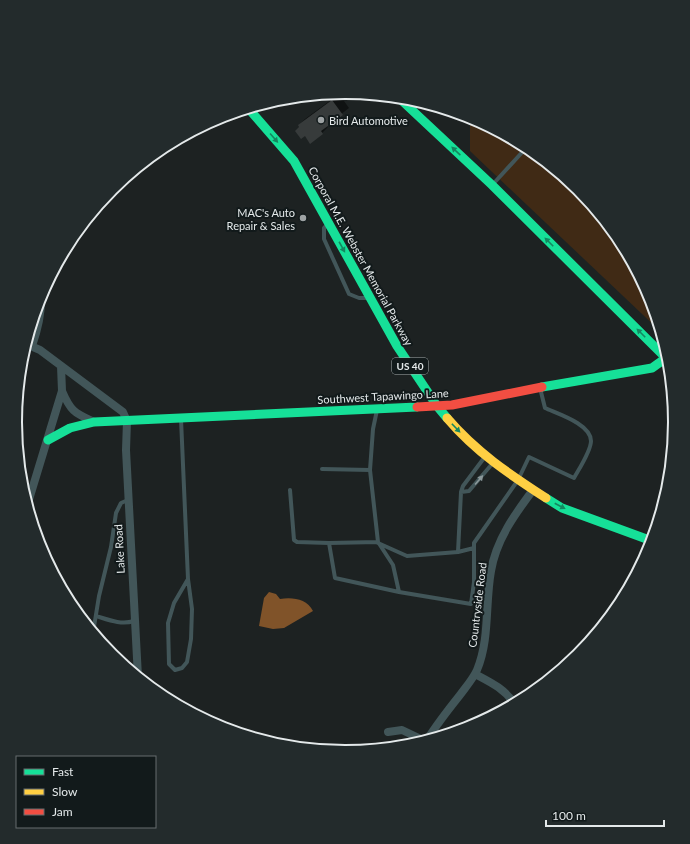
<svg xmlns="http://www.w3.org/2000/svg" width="690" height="844" viewBox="0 0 690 844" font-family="Lato,sans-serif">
	<rect width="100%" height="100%" fill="#1d2222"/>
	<!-- green -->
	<path fill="#402a15" d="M470,117L529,148L579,189L620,239L650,296L660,331L470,151Z"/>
	<!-- water -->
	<path fill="#805329" d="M269,592L276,594L280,599C293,597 307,599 313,611L284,628L273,629L259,626L264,598Z"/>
	<!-- shadow -->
	<path fill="#0007" d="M339,94L349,108L327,125L328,127L322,133L305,135L299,125L305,119Z"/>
	<!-- building -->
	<path fill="#373b3b" d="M332,100L343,115L321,131L323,134L310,144L305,136L301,139L295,131L299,127L298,125Z"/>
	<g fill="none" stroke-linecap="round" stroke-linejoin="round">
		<!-- lane -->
		<path stroke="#425659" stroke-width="4" d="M494,183L527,147
			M327,225L324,228V239L349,294L359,298H368
			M181,419L188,579
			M322,469L370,470L373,429L377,410
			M290,490L294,540L297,542L329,543L378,542L370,470
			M461,492L469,491L492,464
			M378,542L393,565L399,592L471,604L474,582V543L518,480L529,457L574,478C579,469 591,451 591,441C591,424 558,414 545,408L540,388
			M329,543L335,578L399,592
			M378,543L407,556L458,552
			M474,548L458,552L461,492L463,486L484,458
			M188,579L192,609L191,639L187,662L182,668L175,670L169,664L168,623L174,603Z
			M96,616C109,620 121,625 134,621
			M93,633L99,596L111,547L116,513L121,503L128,500"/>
		<!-- street -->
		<path stroke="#425659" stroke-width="8" d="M26,344L40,350L123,412L127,421L126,450L138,677
			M32,346C38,329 42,312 41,294
			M62,391C71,412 75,413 94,422
			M27,506L62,391L61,366
			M475,674C492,683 503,688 515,704
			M388,732L402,730L425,741
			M427,740C437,724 448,710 460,695C465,688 473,679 477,670C490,639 485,604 491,571C496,540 515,514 533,490"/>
		<!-- fast -->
		<path stroke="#16e098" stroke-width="9" d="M398,97L492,185L669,361
			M248,108L294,161L397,346L437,406L447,418
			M542,387L652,368L666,358
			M48,440L70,428L94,422L417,407
			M546,498L562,508L652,541"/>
		<!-- slow -->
		<path stroke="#ffcf43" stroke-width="9" d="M447,418C476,452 509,474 546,498"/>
		<!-- jam -->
		<path stroke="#f24e42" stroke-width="9" d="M417,407L452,405L542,387"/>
	</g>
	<!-- one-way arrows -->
	<defs><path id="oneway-solid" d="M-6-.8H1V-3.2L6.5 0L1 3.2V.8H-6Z"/></defs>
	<g fill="#148760">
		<use href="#oneway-solid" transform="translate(274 138) rotate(49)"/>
		<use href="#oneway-solid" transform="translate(456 151) rotate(-137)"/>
		<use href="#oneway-solid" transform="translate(549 242) rotate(-135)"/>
		<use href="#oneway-solid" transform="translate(342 247) rotate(61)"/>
		<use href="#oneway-solid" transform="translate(641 333) rotate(-135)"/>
		<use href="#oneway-solid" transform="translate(456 428) rotate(46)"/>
		<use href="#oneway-solid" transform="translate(560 506) rotate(28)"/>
	</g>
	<use fill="#8b989a" href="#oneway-solid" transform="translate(479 480) rotate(-49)"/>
	<!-- markers -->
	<g fill="#9ea3a4" stroke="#121a1b" stroke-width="1.5">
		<circle cx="321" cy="120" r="4"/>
		<circle cx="303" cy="218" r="4"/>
	</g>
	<g text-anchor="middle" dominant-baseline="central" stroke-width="4" stroke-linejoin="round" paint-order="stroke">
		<!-- shield labels -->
		<rect fill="#121a1b" stroke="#a5abac" stroke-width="1" x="392" y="358" width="36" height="16" rx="3"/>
		<g font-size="10" font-weight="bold" fill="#e4e9ea">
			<text x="410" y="366">US 40</text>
		</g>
		<!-- poi labels -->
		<g font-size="11" fill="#e4e9ea" stroke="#121a1b" text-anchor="start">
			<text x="329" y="120">Bird Automotive</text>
			<text x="295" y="212" text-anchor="end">MAC's Auto<tspan x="295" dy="13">Repair &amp; Sales</tspan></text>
		</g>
		<!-- street labels -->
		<g font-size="11" fill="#e4e9ea" stroke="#121a1b">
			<text transform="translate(361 256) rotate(61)">Corporal M.E. Webster Memorial Parkway</text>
			<text transform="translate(383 396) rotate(-3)">Southwest Tapawingo Lane</text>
			<text transform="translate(119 549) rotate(-93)">Lake Road</text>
			<text transform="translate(477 605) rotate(-83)">Countryside Road</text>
		</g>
	</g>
	<!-- crop -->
	<path d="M0 0H690V844H0ZM22 422a323 323 0 1 1 646 0a323 323 0 1 1-646 0Z" fill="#232b2c" fill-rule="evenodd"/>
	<path fill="none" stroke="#e4e9ea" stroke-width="2" d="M22 422a323 323 0 1 1 646 0a323 323 0 1 1-646 0Z"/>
	<!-- legend -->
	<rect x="16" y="756" width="140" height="72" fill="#121a1b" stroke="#666d6e"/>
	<rect x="24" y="769" width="20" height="6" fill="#16e098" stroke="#666d6e"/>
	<text x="52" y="776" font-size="12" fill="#e4e9ea">Fast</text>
	<rect x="24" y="789" width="20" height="6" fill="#ffcf43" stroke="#666d6e"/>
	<text x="52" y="796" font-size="12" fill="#e4e9ea">Slow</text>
	<rect x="24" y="809" width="20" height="6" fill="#f24e42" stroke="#666d6e"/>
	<text x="52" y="816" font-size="12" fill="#e4e9ea">Jam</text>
	<!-- scale -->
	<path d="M546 820v6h118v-6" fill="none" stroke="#e4e9ea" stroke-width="2"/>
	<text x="552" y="820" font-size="12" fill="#e4e9ea" stroke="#121a1b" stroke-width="3" paint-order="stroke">100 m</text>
</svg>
